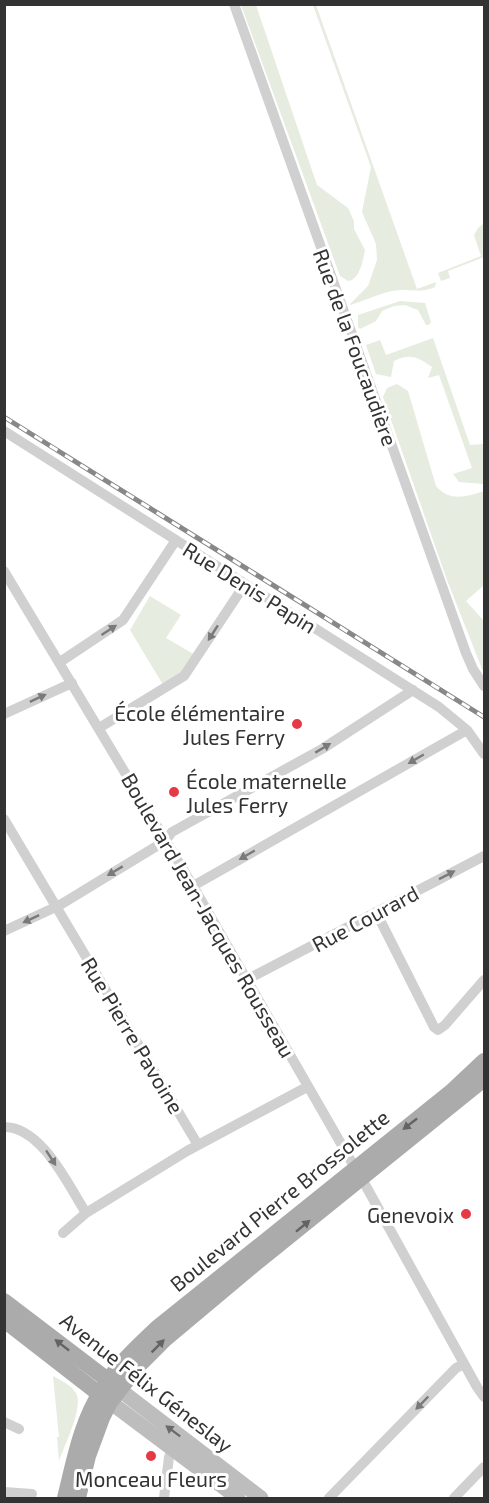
<svg xmlns="http://www.w3.org/2000/svg" width="489" height="1503" viewBox="0 0 489 1503" font-family="'Exo 2',sans-serif">
	<rect width="100%" height="100%" fill="#fff"/>
	<!-- green -->
	<path fill="#e6ecdf" d="M241,5H256L317,185L348,208L354,221V229L365,250L362,264L358,274L352,280L348,281L340,276Z
		M313,5H316L417,289L436,282L435,287C421,294 407,288 392,291C379,294 365,300 351,305L350,304L368,286L377,260L376,244L362,212L371,167Z
		M484,223V257L448,271L450,278L441,281L438,273L481,256L474,235L478,228Z
		M400,301L425,303L431,322L429,325H426L418,310L405,305L394,306L382,311L376,321L360,329L358,327V315Z
		M433,338L470,445L484,444V484L459,482L453,474L472,468L439,375L428,378L432,367C418,357 410,353 394,361L391,377L376,374L366,345L380,340L386,355Z
		M397,384L408,391L436,486C450,502 466,497 484,491V585L466,601L484,621V674L447,580L383,397L387,388Z
		M150,596L181,615L166,638L197,656L165,688L130,630Z
		M53,1376C60,1380 71,1385 76,1393C84,1407 64,1446 59,1461L57,1437H59Z"/>
	<g fill="none" stroke-linecap="round" stroke-linejoin="round">
		<!-- street -->
		<path stroke="#d0d0d0" stroke-width="10" d="M234,4L466,653L473,669L484,686
			M4,431L439,707L467,730L484,754
			M4,571L193,886L355,1168
			M60,662L123,620L176,540
			M4,714L72,683
			M99,728L184,676L245,584
			M4,819L198,1145
			M193,886L467,730
			M376,912L434,1027L438,1030L445,1025L484,980
			M4,931L60,905L165,841L172,832L322,749L413,690
			M246,980L484,856
			M4,1127C42,1127 68,1185 86,1213
			M362,1179L477,1387L484,1397
			M63,1233L86,1213L187,1151L307,1087
			M4,1422L19,1429
			M4,1492L32,1494
			M164,1498L169,1457L174,1450
			M329,1498L456,1368L464,1364
			M454,1498L484,1467"/>
		<!-- secondary -->
		<path stroke="#bdbdbd" stroke-width="15" d="M120,1390L261,1498
			M110,1402L238,1498"/>
		<!-- primary -->
		<path stroke="#ababab" stroke-width="16" d="M4,1301L117,1387
			M4,1320L107,1400
			M65,1498C74,1462 81,1422 102,1390C116,1366 137,1347 157,1328L451,1092L484,1061
			M78,1498L88,1456L102,1418L110,1402L137,1367L165,1339L257,1262L484,1079"/>
		<defs>
			<path id="rail" d="M4,417L484,717"/>
		</defs>
		<!-- rail casing -->
		<use href="#rail" stroke="#888" stroke-width="5"/>
		<!-- rail -->
		<use href="#rail" stroke="#fff" stroke-width="3" stroke-dasharray="9" stroke-linecap="butt"/>
	</g>
	<!-- one-way arrows -->
	<defs><path id="oneway-solid" d="M-6-.8H1V-3.2L6.5 0L1 3.2V.8H-6Z" transform="scale(1.5)"/></defs>
	<g fill="#7a7a7a">
		<use href="#oneway-solid" transform="translate(109 630) rotate(-33)"/>
		<use href="#oneway-solid" transform="translate(213 633) rotate(123)"/>
		<use href="#oneway-solid" transform="translate(38 698) rotate(-25)"/>
		<use href="#oneway-solid" transform="translate(323 748) rotate(-31)"/>
		<use href="#oneway-solid" transform="translate(416 759) rotate(150)"/>
		<use href="#oneway-solid" transform="translate(247 855) rotate(150)"/>
		<use href="#oneway-solid" transform="translate(115 871) rotate(149)"/>
		<use href="#oneway-solid" transform="translate(447 875) rotate(-27)"/>
		<use href="#oneway-solid" transform="translate(31 919) rotate(155)"/>
		<use href="#oneway-solid" transform="translate(51 1158) rotate(57)"/>
		<use href="#oneway-solid" transform="translate(422 1403) rotate(134)"/>
	</g>
	<g fill="#636363">
		<use href="#oneway-solid" transform="translate(410 1124) rotate(142)"/>
		<use href="#oneway-solid" transform="translate(303 1226) rotate(-39)"/>
		<use href="#oneway-solid" transform="translate(62 1345) rotate(-142)"/>
		<use href="#oneway-solid" transform="translate(158 1346) rotate(-45)"/>
	</g>
	<use fill="#6a6a6a" href="#oneway-solid" transform="translate(173 1431) rotate(-143)"/>
	<!-- markers -->
	<g fill="#e63946" stroke="#fff" stroke-width="2">
		<circle cx="297" cy="724" r="6"/>
		<circle cx="174" cy="792" r="6"/>
		<circle cx="466" cy="1214" r="6"/>
		<circle cx="151" cy="1456" r="6"/>
	</g>
	<g text-anchor="middle" dominant-baseline="central" stroke-width="6" stroke-linejoin="round" paint-order="stroke">
		<!-- street labels -->
		<g font-size="21" fill="#333" stroke="#fff">
			<text transform="translate(356 347) rotate(70)">Rue de la Foucaudière</text>
			<text transform="translate(250 587) rotate(32)">Rue Denis Papin</text>
			<text transform="translate(209 915) rotate(60)">Boulevard Jean-Jacques Rousseau</text>
			<text transform="translate(365 918) rotate(-28)">Rue Courard</text>
			<text transform="translate(133 1035) rotate(59)">Rue Pierre Pavoine</text>
			<text transform="translate(279 1200) rotate(-39)">Boulevard Pierre Brossolette</text>
			<text transform="translate(147 1382) rotate(38)">Avenue Félix Géneslay</text>
		</g>
		<!-- poi labels -->
		<g font-size="21" fill="#333" stroke="#fff" text-anchor="end">
			<text x="285" y="712">École élémentaire<tspan x="285" dy="24">Jules Ferry</tspan></text>
			<text x="186" y="780" text-anchor="start">École maternelle<tspan x="186" dy="24">Jules Ferry</tspan></text>
			<text x="454" y="1214">Genevoix</text>
			<text x="151" y="1478" text-anchor="middle">Monceau Fleurs</text>
		</g>
	</g>
	<!-- border -->
	<rect width="489" height="1503" fill="none" stroke="#333333" stroke-width="12"/>
</svg>
